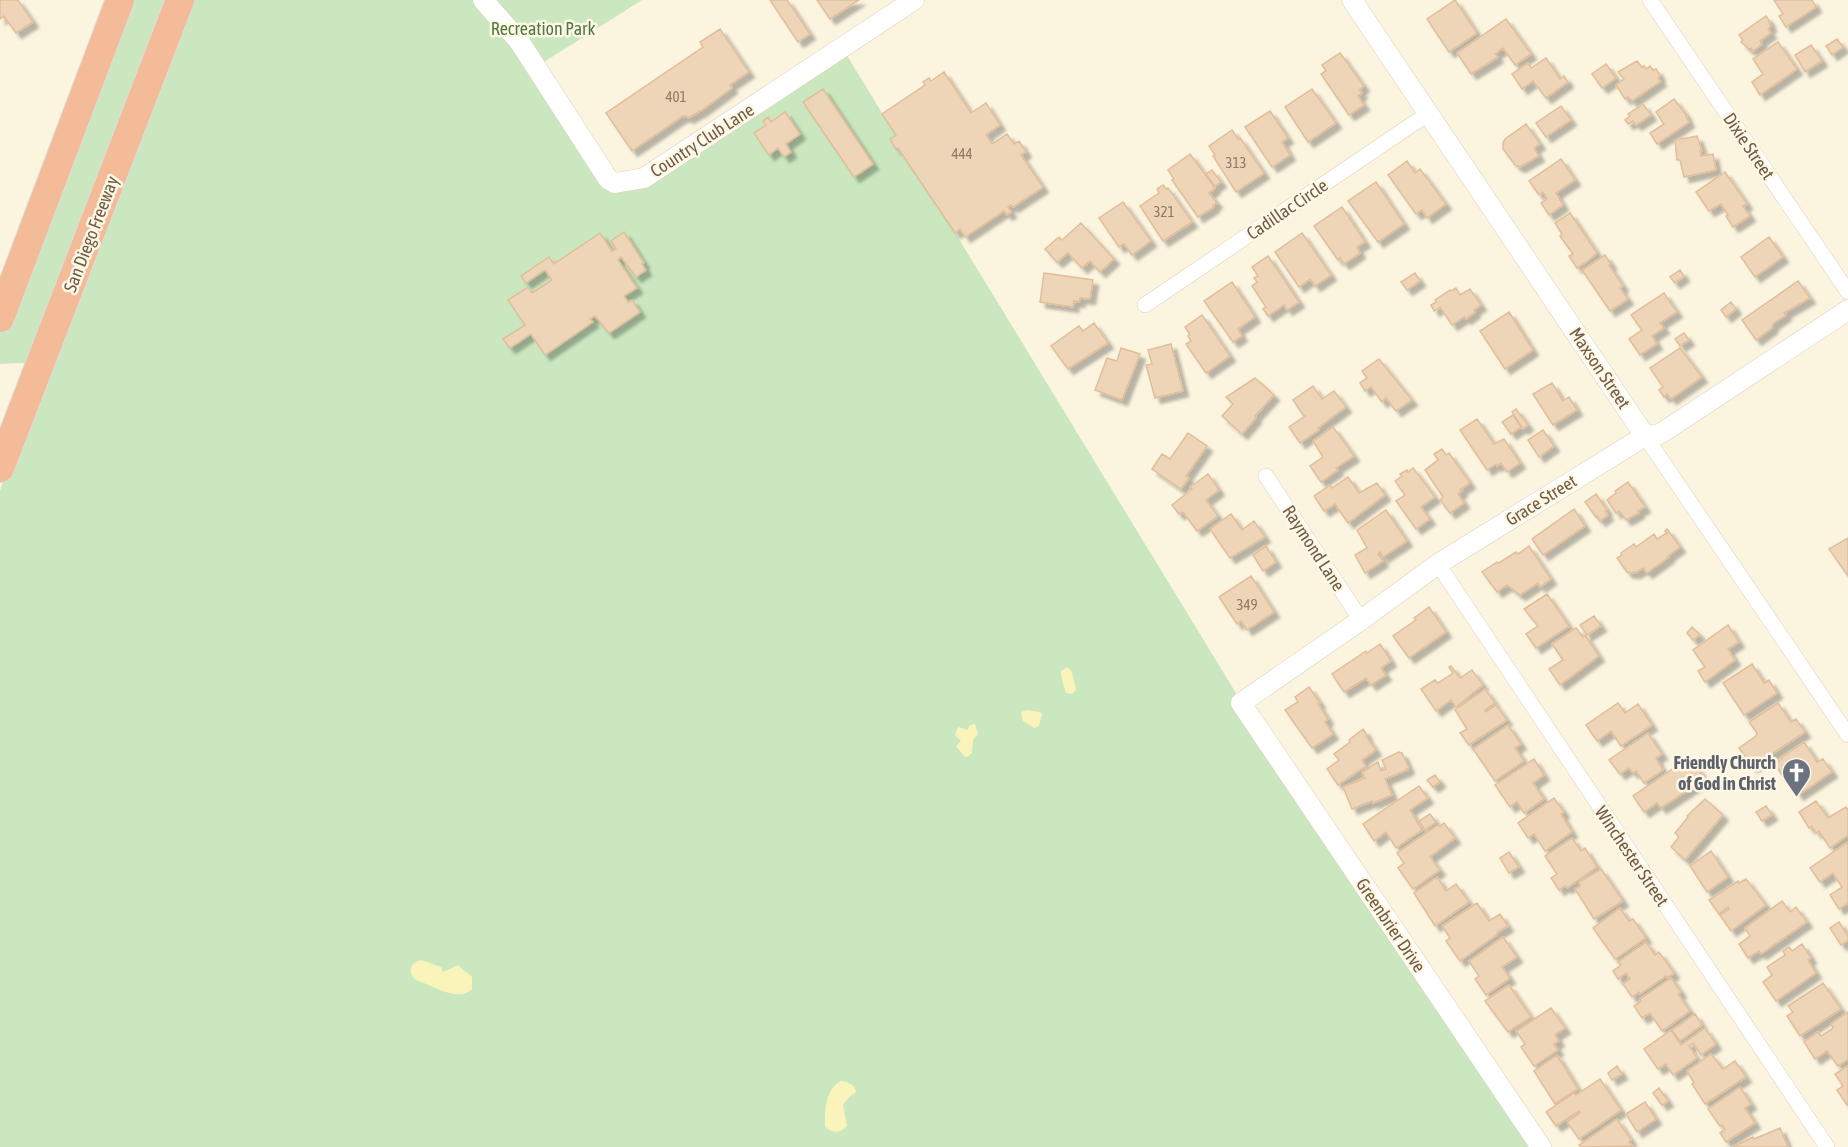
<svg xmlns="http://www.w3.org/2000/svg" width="1848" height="1147" viewBox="0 0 1848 1147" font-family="'Asap Condensed',sans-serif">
	<defs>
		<filter id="shadow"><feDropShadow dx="5.5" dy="5.5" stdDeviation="1.5" flood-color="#0004"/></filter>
	</defs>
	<rect width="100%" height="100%" fill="#fbf4df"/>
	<!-- green -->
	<path fill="#cae7bf" d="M116,0H642L536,67L622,181L843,49L1242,703L1541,1147H0V491L41,368L22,363L0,364V299Z"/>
	<!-- sand -->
	<path fill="#faf4bb" d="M1067,667L1072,672L1076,690L1072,694L1066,693C1064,686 1061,678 1061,671Z
		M1028,710L1040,712L1042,714L1039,726L1034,728L1023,721L1021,713L1023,711Z
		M975,724L978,734L973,740L972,753L967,757L964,756L956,746L961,741L955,735L957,729L959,727L967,730L970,725Z
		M421,960L441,967L443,972L458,965L472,977V989C458,1003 432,985 416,980C407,973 410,963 421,960Z
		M841,1081C848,1082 855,1084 856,1092L849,1097L843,1105L847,1126C841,1133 831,1134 825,1126C825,1110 825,1090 841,1081Z"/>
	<!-- building -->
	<path fill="#efd5b8" stroke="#e1be99" stroke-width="1.5" filter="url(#shadow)" d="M0,0H18L33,22L16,33L4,16L0,19Z
		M770,0H787L810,34L798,42Z
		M817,0H859L830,19Z
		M1455,0L1477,33L1449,52L1427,19Z
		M1774,0H1812L1816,7L1786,27L1779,16L1783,14Z
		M1766,16L1770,22L1769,23L1771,26L1768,29L1771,33L1760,41L1762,44L1753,51L1751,48L1749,49L1741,42L1743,40L1739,35Z
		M1506,19L1531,54L1515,65L1503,48L1495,54L1498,57L1471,74L1457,53Z
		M720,29L749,72L730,85L732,88L702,110L688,118L686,116L683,117V116L632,151L606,113L703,47L700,42Z
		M1837,39L1843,47L1832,55L1826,46Z
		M1778,42L1797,69L1760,95L1752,82L1763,74L1753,59Z
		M1811,45L1822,61L1805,72L1795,55Z
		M1340,53L1364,86L1359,90L1362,93L1358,96L1364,105L1349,115L1321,74L1326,71L1322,65Z
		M1546,58L1560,79L1564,76L1568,82L1546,98L1533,81L1522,89L1512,74L1528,63L1531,68Z
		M1637,61L1642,67L1644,66L1646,69L1650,66L1653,70L1656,69L1660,76L1658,78L1661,81L1632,101L1628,97L1625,99L1616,85L1624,79L1618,72Z
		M1606,64L1616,78L1602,88L1592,74Z
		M944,72L971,113L986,103L1000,125L986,135L992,144L1007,134L1014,144L1019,141L1026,152L1021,155L1043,187L1013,207L1011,205L1008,207L1011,212L1007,215L1004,211L965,237L960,229L955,233L898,148L896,149L890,139L896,135L882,114L925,85L923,82L929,78L931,81Z
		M823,89L873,164L854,177L803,102Z
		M1312,89L1336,123L1308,142L1285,107Z
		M1674,99L1687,116L1686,117L1689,122L1657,144L1650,133L1664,124L1656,112Z
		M1643,104L1651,115L1636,125L1633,121L1628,124L1625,120L1630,116L1628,114Z
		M1561,106L1571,120L1546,137L1536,123Z
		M1270,111L1288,138L1282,142L1290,155L1272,167L1245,127Z
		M785,112L800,134L786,144L791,152L784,157L778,148L769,155L754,133L766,125L763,121L768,117L771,122Z
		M1526,124L1540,144L1534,148L1539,156L1520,167L1515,165L1503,149V143L1505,139Z
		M1232,130L1238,139L1240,138L1264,173L1236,192L1213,156L1215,155L1209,146Z
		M1697,136L1702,151H1700L1701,156L1713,154L1716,170L1684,177L1680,160H1677L1675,140Z
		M1190,154L1215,188L1209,193L1217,203L1213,205L1214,207L1198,217L1172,180L1174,179L1168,170Z
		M1561,159L1575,180L1556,193L1563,205L1549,215L1541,203L1547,199L1543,192L1539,195L1529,181Z
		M1407,161L1415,173L1420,169L1446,204L1427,218L1422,210L1416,214L1388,175Z
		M1212,170L1221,182L1215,186L1206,174Z
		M1725,172L1747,204L1743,206L1750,216L1733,227L1726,216L1728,215L1721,204L1709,211L1696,192Z
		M1376,182L1404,224L1378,242L1348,201Z
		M1163,185L1166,189L1168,188L1192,222L1163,241L1140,206L1159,193L1157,189Z
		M1123,202L1151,241L1132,255L1124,244L1119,247L1099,218Z
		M1342,207L1365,242L1357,247L1360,253L1344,264L1340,258L1338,260L1314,226Z
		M1570,213L1597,253L1588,261L1577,268L1569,256L1573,254L1560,236L1562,234L1555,223Z
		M1081,223L1114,259L1100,272L1090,261L1082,268L1068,253L1057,262L1045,249L1059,237L1062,240Z
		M624,232L644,263L642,264L646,270L636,277L621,257L618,260L637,288L624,296L628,302L632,300L640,312L609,333L595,316L590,319L593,322L545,355L531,334L510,348L503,339L525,325L508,300L528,287L532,293L552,280L545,270L526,283L521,276L549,257L554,264L600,233L612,251L616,249L611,241Z
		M1302,233L1331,275L1315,286L1310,279L1299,287L1275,252Z
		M1769,237L1783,257L1755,277L1741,257Z
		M1605,255L1611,264L1609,265L1623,286L1620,288L1628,299L1610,311L1582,270Z
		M1268,256L1299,302L1287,310L1284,305L1268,316L1263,309L1266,307L1252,286L1257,282L1254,278L1258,276L1252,267Z
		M1680,270L1684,276L1675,283L1670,277Z
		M1044,273L1093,280L1090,299L1080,298L1079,302L1074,301L1073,307L1040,302Z
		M1415,273L1420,281L1407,290L1401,282Z
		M1798,281L1810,298L1784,313L1786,315L1773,324L1772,328L1756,340L1742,320Z
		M1232,282L1255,317L1238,329L1242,336L1233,342L1204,301Z
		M1456,288L1460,295L1470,289L1481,305L1474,310L1475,312L1466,319L1464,317L1452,325L1440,307L1434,311L1431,305L1436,302L1435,300L1450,290L1451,291Z
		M1664,293L1677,312L1660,323L1664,328L1652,336L1657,344L1640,355L1629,339L1642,330L1631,315Z
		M1731,302L1736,309L1726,317L1721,310Z
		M1509,312L1533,350L1505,369L1480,331Z
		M1202,315L1230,356L1206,373L1186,344L1191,341L1188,336L1190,335L1185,327Z
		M1094,323L1108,343L1068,369L1051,346L1079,326L1083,331Z
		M1684,333L1689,340L1680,346L1675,339Z
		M1171,344L1183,391L1155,398L1146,365L1152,364L1148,350Z
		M1121,348L1140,354L1122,400L1095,390L1107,358L1117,361Z
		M1680,348L1702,377L1671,399L1667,394L1664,397L1659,390L1663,387L1650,368Z
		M1379,359L1412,400L1396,411L1386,398L1382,402L1371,387L1365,391L1360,383L1367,378L1362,371Z
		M1255,378L1274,395L1255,416L1256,418L1242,434L1222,416L1233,404L1226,397Z
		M1552,383L1563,401L1569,397L1577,410L1553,425L1533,394Z
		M1313,386L1322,399L1334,391L1346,407L1318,428L1319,430L1300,443L1289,427L1305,416L1303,415L1293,400Z
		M1516,409L1528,425L1523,429L1512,412Z
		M1513,415L1521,427L1511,434L1502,422Z
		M1477,419L1494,444L1504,439L1520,463L1507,472L1501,463L1497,466L1496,464L1487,470L1460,430Z
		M1333,427L1354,456L1336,468L1338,470L1321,482L1310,466L1323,457L1313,441Z
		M1543,430L1554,446L1539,457L1528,440Z
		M1188,433L1207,446L1186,476L1189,478L1181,489L1152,469L1162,454L1170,459Z
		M1442,449L1446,455L1449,453L1470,483L1460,490L1462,491L1458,494L1464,503L1450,513L1440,500L1443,497L1425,470L1438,460L1434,454Z
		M1413,468L1435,497L1421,507L1430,519L1416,529L1396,501L1405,495L1395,481L1402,476L1400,474L1407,470L1408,472Z
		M1208,474L1219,490L1206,500L1218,516L1197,531L1183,512L1179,514L1172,505L1192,489L1190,487Z
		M1348,477L1359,493L1377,483L1385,495L1348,523L1335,504L1324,511L1314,496L1330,485L1332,488Z
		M1628,482L1645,507L1638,511L1639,513L1626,520L1619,511L1616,513L1607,500L1616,493L1615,491Z
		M1596,494L1607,510L1605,511L1608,515L1600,521L1597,516L1596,517L1585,502Z
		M1574,509L1585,526L1543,555L1532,539Z
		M1386,510L1407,541L1383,557L1380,552L1378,554L1383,561L1365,573L1355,555L1367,548L1357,530Z
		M1231,514L1242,530L1254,521L1265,537L1230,558L1210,529Z
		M1667,529L1680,547L1668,556L1669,557L1647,573L1643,568L1635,573L1634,572L1632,573L1627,572L1617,558L1622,555L1621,553L1634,544L1636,547L1654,534L1657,539L1667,533L1665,531Z
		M1848,538V576L1829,549Z
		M1266,546L1276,562L1263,571L1253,555Z
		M1529,546L1551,579L1540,587L1538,583L1520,595L1507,585L1497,592L1482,572L1497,562L1499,563L1516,552L1518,554Z
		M1251,576L1274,612L1247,630L1241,621L1237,624L1219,597Z
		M1547,594L1569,626L1536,648L1526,634L1538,626L1524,609Z
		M1429,607L1446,632L1409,658L1393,636L1416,620L1414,618Z
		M1594,616L1601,626L1587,635L1580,625Z
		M1728,625L1739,642L1728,649L1735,660L1705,682L1698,671L1705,667L1693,650Z
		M1692,627L1700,635L1693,640L1687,633Z
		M1576,628L1583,637L1585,635L1599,656L1560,685L1549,669L1563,660L1552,644Z
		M1380,644L1391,661L1381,668L1386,675L1371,685L1366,678L1344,692L1332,674L1366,651L1367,653Z
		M1752,664L1764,683L1769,680L1777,693L1744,715L1723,683Z
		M1451,666L1460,678L1472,670L1483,685L1456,707L1451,700L1436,711L1421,689L1435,680L1438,683L1453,673L1449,667Z
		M1309,687L1320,703L1318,704L1328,719L1325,722L1333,734L1312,748L1285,710L1298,702L1295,697Z
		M1485,689L1495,703L1485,710L1486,712L1496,705L1507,720L1469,745L1460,733L1467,729L1455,710Z
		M1618,703L1625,713L1638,704L1652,725L1621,746L1611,731L1597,741L1586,725Z
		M1778,703L1791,722L1796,719L1805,732L1752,767L1739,748L1756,736L1757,733L1749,722Z
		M1508,725L1521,744L1515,748L1524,761L1495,781L1473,749Z
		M1363,729L1367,735L1366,736L1376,750L1362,760L1366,766L1338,785L1327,769L1339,760L1334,754L1350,742L1349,740Z
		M1648,733L1662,754L1656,758L1663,770L1644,783L1636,771L1633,773L1629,768L1620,774L1609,760Z
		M1804,742L1817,762L1823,759L1832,772L1798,795L1785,773L1782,775L1775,764L1782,759L1781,758Z
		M1399,752L1402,753L1409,768L1406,769L1407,770L1385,779L1392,795L1373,803L1372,801L1352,809L1343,787L1365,778L1362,772L1378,762L1381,771L1386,769L1382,760Z
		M1690,757L1705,779L1661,808L1657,803L1644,812L1633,796Z
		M1534,759L1544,775L1533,783L1544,799L1524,813L1517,802L1510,807L1495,785Z
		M1435,775L1440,782L1433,787L1427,780Z
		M1419,786L1428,798L1410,810L1422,830L1396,848L1386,832L1374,841L1363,824Z
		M1554,798L1564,812L1561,814L1572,832L1545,851L1534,834L1528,838L1518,823Z
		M1705,799L1723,815L1685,860L1671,847L1679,837L1675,833L1688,817L1687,816Z
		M1816,801L1828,818L1846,807L1848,810V835L1830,848L1819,831L1816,833L1812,826L1809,828L1799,812Z
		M1766,806L1772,815L1762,821L1756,812Z
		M1430,814L1436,822L1425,830L1419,821Z
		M1444,823L1455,838L1430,857L1440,870L1413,889L1398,868L1404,863L1397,853L1438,825L1440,826Z
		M1572,838L1581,851L1585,848L1597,867L1567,888L1565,886L1559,890L1551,878L1557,874L1545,856Z
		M1848,842V903L1839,909L1830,895L1842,887L1833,873L1820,882L1810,868Z
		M1711,851L1728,877L1707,892L1690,866Z
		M1509,852L1519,867L1509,873L1500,858Z
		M1601,869L1623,901L1594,919L1575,889L1580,886L1579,882Z
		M1437,877L1446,891L1456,884L1469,902L1435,926L1414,893Z
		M1746,879L1766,905L1731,931L1720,915L1729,909L1728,907L1719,914L1709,900L1738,881L1739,883Z
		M1782,901L1790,912L1796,907L1807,922L1761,954L1759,951L1748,958L1739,944L1750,936L1745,928Z
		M1477,903L1489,921L1500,914L1508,926L1497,933L1498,934L1460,961L1446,941L1450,938L1442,926Z
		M1620,908L1629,921L1633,919L1646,938L1615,959L1593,928Z
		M1839,922L1848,936V940L1841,945L1830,928Z
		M1503,937L1517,957L1502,967L1510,978L1486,995L1475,979L1479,976L1469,961Z
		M1646,942L1655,955L1659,952L1674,973L1667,978L1666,976L1640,994L1639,992L1632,997L1623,984L1630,979L1626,973L1618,979L1613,971L1621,965L1618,962Z
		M1802,944L1811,958L1808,960L1816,973L1776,1001L1763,982L1772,975L1767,967L1785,955L1783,951L1789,947L1792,951Z
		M1671,978L1681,992L1678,994L1690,1011L1662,1031L1650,1013L1642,1018L1634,1006L1641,1001L1640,999Z
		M1823,983L1841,1009L1800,1036L1787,1016L1793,1012L1788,1006Z
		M1509,985L1531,1017L1508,1032L1485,1001Z
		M1551,1008L1565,1028L1555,1035L1559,1041L1554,1044L1558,1050L1534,1066L1521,1047L1525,1044L1516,1031Z
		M1848,1012V1059L1838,1066L1827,1051L1815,1059L1804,1042L1818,1032L1821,1036L1833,1028L1831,1024Z
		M1695,1014L1702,1025L1680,1041L1672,1030Z
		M1705,1028L1716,1044L1701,1055L1693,1043L1689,1046L1697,1058L1673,1075L1666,1064L1658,1069L1644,1049L1671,1030L1681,1045Z
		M1711,1054L1723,1069L1735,1061L1746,1077L1705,1104L1692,1084L1694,1083L1687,1071Z
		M1557,1055L1578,1089L1555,1104L1534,1071Z
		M1617,1066L1622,1074L1612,1080L1608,1073Z
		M1848,1066V1105H1847L1837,1090L1843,1086L1835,1074Z
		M1600,1079L1621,1110L1579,1139L1567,1122L1580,1113L1579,1111L1556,1126L1546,1112L1574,1093L1576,1095Z
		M1740,1087L1751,1104L1745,1108L1755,1123L1726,1142L1720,1133L1725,1129L1722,1125L1720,1126L1708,1109Z
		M1659,1088L1668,1101L1662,1105L1653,1093Z
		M1645,1102L1656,1119L1637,1132L1626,1114Z
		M1617,1119L1631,1140L1629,1142L1633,1146L1581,1147L1579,1145Z
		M1780,1128L1788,1147H1733L1753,1137L1754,1139Z"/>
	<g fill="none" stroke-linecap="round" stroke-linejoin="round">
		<defs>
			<path id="minor" d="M1650,0L1848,292
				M1145,305L1429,113
				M1645,436L1848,735
				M1266,476L1361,620
				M1438,564L1827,1147"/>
			<path id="tertiary" d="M483,0L519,41L601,168L608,179L615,183L644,178L914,0
				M1352,0L1645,436
				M1541,1147L1241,703L1361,620L1438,564L1645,436L1660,434L1848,310"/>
			<path id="motorway" d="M0,318L120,0
				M0,468L180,0"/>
		</defs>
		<!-- minor casing -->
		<use href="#minor" stroke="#ded1bc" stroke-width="16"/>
		<!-- tertiary casing -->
		<use href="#tertiary" stroke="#ded1bc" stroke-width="21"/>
		<!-- motorway casing -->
		<use href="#motorway" stroke="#e0dbd7" stroke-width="30"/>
		<!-- minor -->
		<use href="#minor" stroke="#fff" stroke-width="15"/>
		<!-- tertiary -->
		<use href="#tertiary" stroke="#fff" stroke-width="20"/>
		<!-- motorway -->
		<use href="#motorway" stroke="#f4bb98" stroke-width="28"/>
	</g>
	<!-- icons -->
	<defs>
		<symbol id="church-pin" viewBox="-11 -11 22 30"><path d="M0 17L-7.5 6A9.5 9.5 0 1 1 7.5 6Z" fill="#6b7280" stroke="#fef8e5"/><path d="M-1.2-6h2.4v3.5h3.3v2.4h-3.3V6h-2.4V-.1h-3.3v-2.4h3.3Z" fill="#fff"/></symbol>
	</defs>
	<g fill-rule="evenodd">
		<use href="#church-pin" x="1780" y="756" width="33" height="45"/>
	</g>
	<g text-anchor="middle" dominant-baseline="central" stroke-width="5" stroke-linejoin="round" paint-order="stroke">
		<!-- number labels -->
		<g font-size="15" fill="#907a64">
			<text x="676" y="96">401</text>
			<text x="962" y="153">444</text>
			<text x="1236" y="162">313</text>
			<text x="1164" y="211">321</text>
			<text x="1247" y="604">349</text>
		</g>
		<!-- park labels -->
		<g font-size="18" fill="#4d7b43" stroke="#fef8e5">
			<text x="543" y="28">Recreation Park</text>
		</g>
		<!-- street labels -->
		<g font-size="18" fill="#705c48" stroke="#fef8e5">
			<text transform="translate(702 140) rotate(-33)">Country Club Lane</text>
			<text transform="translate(1749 146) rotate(56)">Dixie Street</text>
			<text transform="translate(1287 209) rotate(-34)">Cadillac Circle</text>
			<text transform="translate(91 234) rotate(-69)">San Diego Freeway</text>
			<text transform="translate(1600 368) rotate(56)">Maxson Street</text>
			<text transform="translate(1541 500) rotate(-32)">Grace Street</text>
			<text transform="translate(1314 548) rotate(57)">Raymond Lane</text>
			<text transform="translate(1632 856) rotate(56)">Winchester Street</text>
			<text transform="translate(1391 925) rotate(56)">Greenbrier Drive</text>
		</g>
		<!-- worship labels -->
		<g font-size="18" font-weight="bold" fill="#5b616d" stroke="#fef8e5" text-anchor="end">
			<text x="1776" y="762">Friendly Church<tspan x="1776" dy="21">of God in Christ</tspan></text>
		</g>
	</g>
</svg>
